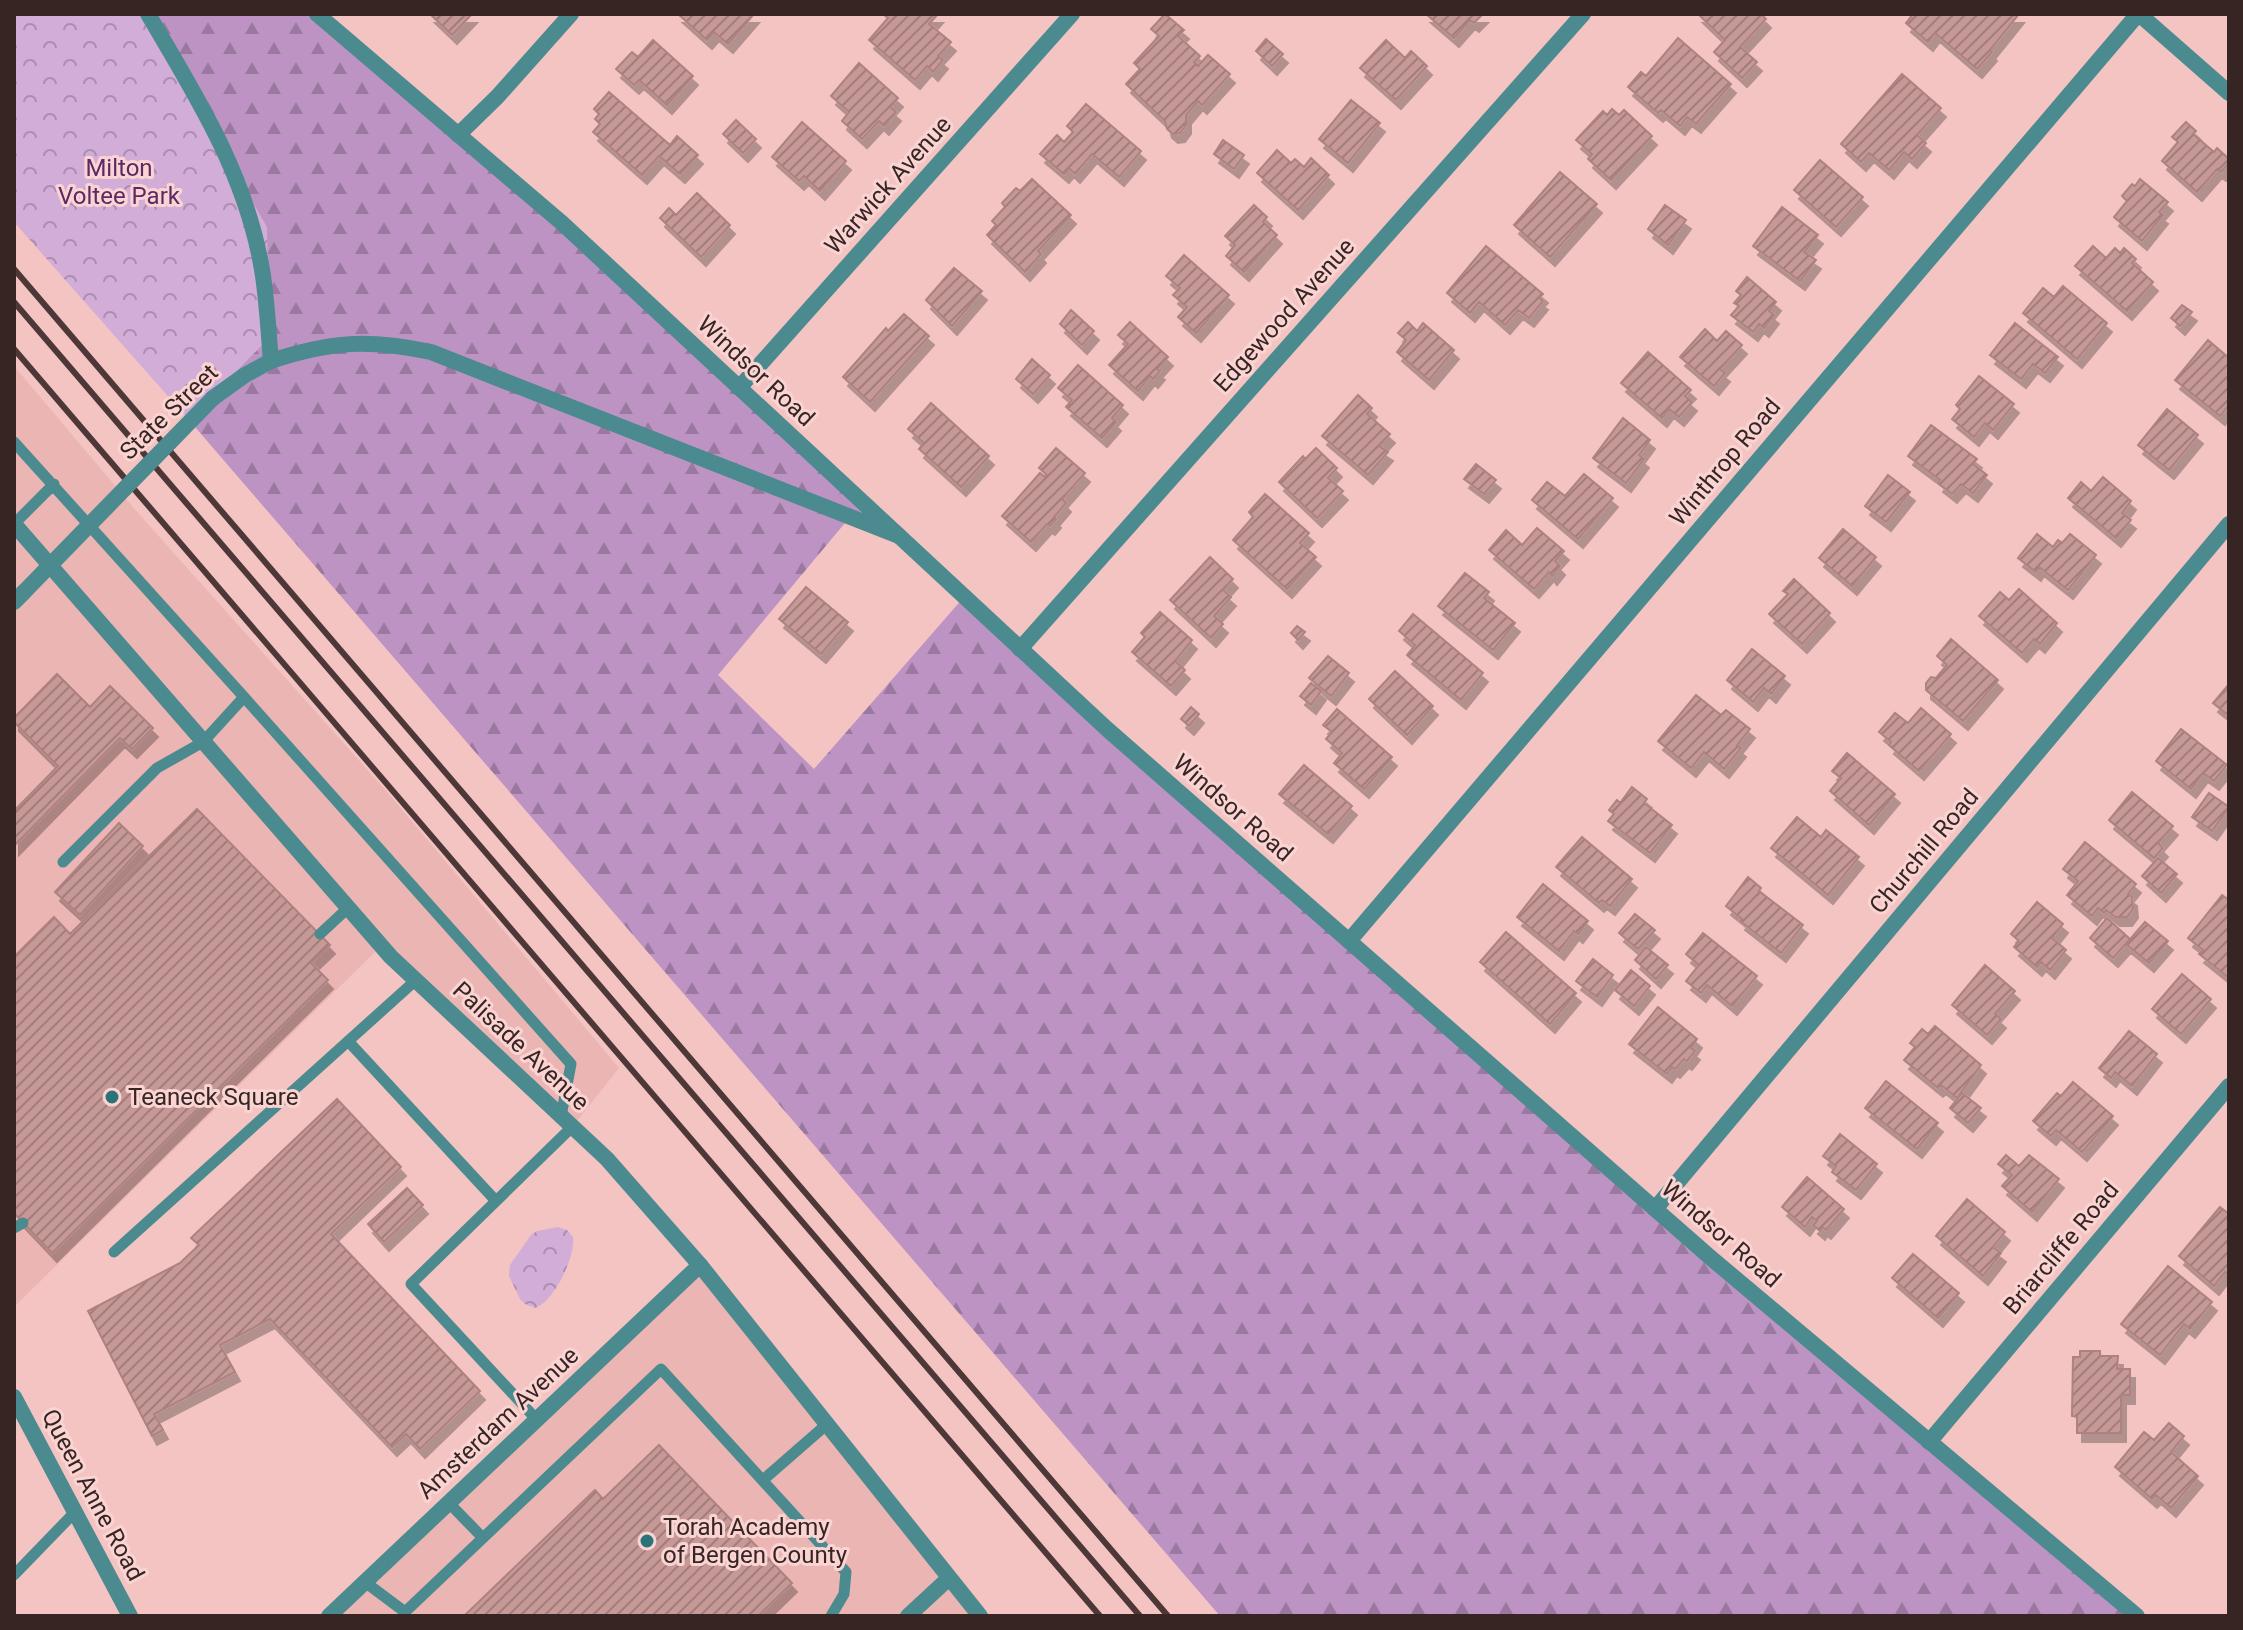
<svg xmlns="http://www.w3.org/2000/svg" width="2243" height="1630" viewBox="0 0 2243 1630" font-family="Roboto,sans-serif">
	<defs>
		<pattern id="forest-firs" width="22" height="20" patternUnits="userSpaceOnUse" patternTransform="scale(2)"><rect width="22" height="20" fill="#bd93c4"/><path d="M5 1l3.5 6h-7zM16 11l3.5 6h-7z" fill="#9a789f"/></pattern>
		<pattern id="park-crowns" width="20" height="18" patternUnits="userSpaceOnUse" patternTransform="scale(2)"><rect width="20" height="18" fill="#d2add8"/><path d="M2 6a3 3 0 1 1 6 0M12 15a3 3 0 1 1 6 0" fill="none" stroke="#ab8daf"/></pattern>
		<pattern id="building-hatch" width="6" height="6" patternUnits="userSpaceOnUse" patternTransform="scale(2)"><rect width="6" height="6" fill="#c69997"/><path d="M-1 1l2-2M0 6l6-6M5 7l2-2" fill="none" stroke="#a27d7b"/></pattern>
		<filter id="shadow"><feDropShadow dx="5" dy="9" stdDeviation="0" flood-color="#0004"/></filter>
	</defs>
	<rect width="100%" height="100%" fill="#f3c4c2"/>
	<!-- built -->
	<path fill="#ebb5b3" d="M14,366L139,514L389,794L619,1068L572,1127L381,946L14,1307Z
		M700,1265L980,1616H329Z"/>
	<!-- forest -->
	<path fill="url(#forest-firs)" d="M144,14H317L562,223L899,536L850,517L718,675L814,769L964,597L1107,729L2137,1616H1220L189,420Z"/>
	<!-- park -->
	<path fill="url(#park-crowns)" d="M14,14H144L267,227L269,338L189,420L14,222Z
		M558,1227L567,1230L573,1237C576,1256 554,1302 535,1308L525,1304L520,1299L509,1276L510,1265L531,1235L537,1231Z"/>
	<!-- building -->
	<path fill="url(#building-hatch)" stroke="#ad8280" stroke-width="2" filter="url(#shadow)" d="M430,14H472L452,35Z
		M678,14H754L728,44L714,32L707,40Z
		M883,14H938L929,24L951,42L938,56L943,60L933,72L927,66L915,80L869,40L888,18Z
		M1165,14L1184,30L1178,36L1200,56L1194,62L1198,66L1208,55L1230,74L1202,105L1198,101L1186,115V125L1180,133L1173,134L1167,129L1165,121L1126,84L1140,69L1134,63L1159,36L1151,29Z
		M1426,14H1483L1474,23L1470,20L1454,38Z
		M1698,14H1761L1766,19L1740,47L1757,62L1742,78L1714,52L1725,40Z
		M1913,14H2019L1990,50L1992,52L1977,69L1935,33L1928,42L1906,23Z
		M1678,38L1731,84L1696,124L1687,117L1680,126L1661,110L1658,113L1628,87L1641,72L1646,76Z
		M1266,39L1283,54L1272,66L1256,51Z
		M653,40L693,76L667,105L639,80L634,85L616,69L632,52L638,57Z
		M1386,40L1405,58L1411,51L1427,66L1396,100L1360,68Z
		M859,63L898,98L890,107L896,112L884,126L879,121L862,139L842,121L849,112L831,96Z
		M1902,74L1941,108L1917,135L1926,143L1912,159L1904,152L1889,170L1869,153L1861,162L1841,144Z
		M609,92L670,145L677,136L698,155L680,174L659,156L642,175L593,132L600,124L595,119L599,114L594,109Z
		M1351,100L1380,123L1348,163L1319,139Z
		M1086,104L1141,151L1119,177L1092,154L1075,174L1069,168L1064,174L1040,154L1057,135L1064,142L1073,132L1067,126Z
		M1612,109L1619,115L1624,110L1652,136L1611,180L1588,159L1592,154L1576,140L1603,111L1607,115Z
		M736,120L756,139L743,153L723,134Z
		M802,122L846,161L820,191L804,176L799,181L772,157Z
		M2186,122L2196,131L2193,134L2214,152L2217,148L2229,159V163L2221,172L2217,169L2197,192L2162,161L2178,142L2172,137Z
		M1223,140L1244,155L1234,169L1214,154Z
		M1277,150L1291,163L1295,159L1304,167L1311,158L1329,175L1298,210L1257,173Z
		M1820,160L1863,197L1836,227L1794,190Z
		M1560,172L1597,204L1550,257L1514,225Z
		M1032,179L1071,215L1038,251L1041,254L1025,272L987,235L996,225L992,221L1005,207L1002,203L1016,188L1020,191Z
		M2140,179L2168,202L2159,212L2163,215L2142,241L2114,217L2127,201L2122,196L2132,184L2135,186Z
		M697,193L730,225L701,257L660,218L669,208L676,215Z
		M1254,205L1267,217L1263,222L1277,235L1244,272L1226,256L1235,245L1225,236Z
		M1665,205L1686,220L1668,245L1648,229Z
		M1782,207L1818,235L1804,252L1816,260L1800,281L1753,246Z
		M1486,246L1543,294L1539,298L1543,301L1529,318L1518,310L1505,325L1479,302L1470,313L1447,293Z
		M2093,246L2106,258L2115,248L2120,253L2124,248L2136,259L2132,263L2153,282L2127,311L2075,266Z
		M1184,255L1229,295L1196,333L1178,317L1187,307L1173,295L1180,288L1166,276Z
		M954,268L982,291L952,326L926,300Z
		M1747,277L1776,302L1769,311L1774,315L1764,328L1759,324L1753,332L1731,315L1739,306L1734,303L1741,295L1736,291Z
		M2063,286L2107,323L2077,359L2023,313L2043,288L2054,297Z
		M2182,305L2192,312L2180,326L2171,318Z
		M1071,310L1094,331L1082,345L1060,324Z
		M904,314L929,336L870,402L843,377L886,328L888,331Z
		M1130,322L1168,357L1157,369L1160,371L1153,379L1150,376L1138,391L1109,365L1128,344L1118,335Z
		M1408,322L1417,331L1423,323L1454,350L1429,380L1397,352L1406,340L1398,333Z
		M2015,323L2058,357L2045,373L2033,364L2021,379L1990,355Z
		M1705,329L1717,341L1726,331L1742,345L1720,369L1725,373L1714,386L1680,357Z
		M2208,340L2229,358V405L2220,416L2175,380Z
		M1648,352L1691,390L1685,396L1692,402L1679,417L1669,409L1662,418L1621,383Z
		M1032,359L1050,375L1033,394L1016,379Z
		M1078,365L1123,405L1112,418L1116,422L1102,438L1066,407L1072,400L1058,388Z
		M1979,376L2014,404L1993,430L1985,423L1974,437L1952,419L1960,409L1956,405Z
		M1358,395L1372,408L1367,414L1390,434L1379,446L1388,452L1368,475L1322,436Z
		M931,403L989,456L961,487L919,449L924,443L908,429Z
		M2167,409L2198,435L2169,470L2138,445Z
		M1623,418L1650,440L1639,455L1644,459L1626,483L1593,458Z
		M1931,425L1977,459L1973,464L1987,475L1973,493L1961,484L1952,494L1938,483L1940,480L1908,456Z
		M1056,448L1085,473L1062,499L1066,503L1054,517L1056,519L1050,526L1047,524L1031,542L1002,516L1040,473L1045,477L1047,475L1039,468Z
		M1316,448L1337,468L1328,478L1343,491L1317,518L1279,482L1303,456L1305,459Z
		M1476,464L1496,480L1484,494L1464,479Z
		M1584,474L1613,498L1578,539L1532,500L1547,482L1565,496Z
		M1888,475L1910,492L1886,522L1865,506Z
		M2103,477L2131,501L2122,513L2131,520L2116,538L2068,498L2081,482L2091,491Z
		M1265,494L1309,533L1300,543L1316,557L1287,589L1233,540L1253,517L1249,512Z
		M1537,528L1564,551L1555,561L1560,566L1552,576L1549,572L1534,589L1489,550L1506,530L1522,545Z
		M1843,529L1876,557L1852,586L1819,558Z
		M2037,534L2053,547L2058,540L2062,543L2070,534L2096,555L2068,590L2039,567L2036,572L2018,558Z
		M1210,557L1233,579L1223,590L1231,597L1214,616L1223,624L1211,638L1170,600Z
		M1465,573L1489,592L1484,598L1515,623L1493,650L1438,606Z
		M1794,579L1830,613L1802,644L1769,614L1788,594L1783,591Z
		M806,587L848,622L821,654L779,619Z
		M2019,589L2057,623L2040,644L2034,639L2022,653L1979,616L2000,592L2009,600Z
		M1160,612L1192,640L1175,661L1185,670L1171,686L1132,652L1145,637L1141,633Z
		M1413,614L1483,673L1461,700L1407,655L1415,645L1399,631Z
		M1297,626L1305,632L1298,640L1291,633Z
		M1951,639L1998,680L1963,721L1926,690V683L1931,677L1936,678L1947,665L1937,656Z
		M1752,649L1785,676L1771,694L1764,688L1753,702L1727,680Z
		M1328,656L1349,673L1331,696L1309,678Z
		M1395,671L1433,706L1407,735L1369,699Z
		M57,674L90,707L110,686L153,728L132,749L120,738L14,846V811L58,766L14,722V718Z
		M1311,683L1321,691L1311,705L1300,696Z
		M2229,684V716L2213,703Z
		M1696,695L1721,715L1726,710L1750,729L1737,745L1741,748L1724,769L1704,752L1691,768L1658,741Z
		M1191,707L1199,714L1189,726L1181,719Z
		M1921,708L1951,734L1919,771L1889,745L1891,742L1879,732L1895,713L1908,723Z
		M1337,709L1392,757L1364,789L1334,763L1342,753L1326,739L1332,732L1323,725Z
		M2181,729L2227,765L2214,781L2203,773L2191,789L2156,761Z
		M1847,753L1895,794L1869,825L1830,791L1841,778L1832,771Z
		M1304,765L1352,806L1328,834L1279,794Z
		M1632,787L1647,799L1644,803L1672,825L1650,853L1608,821L1614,814L1609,810L1617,800L1620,803Z
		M2132,792L2173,826L2158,843L2163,848L2154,858L2109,820Z
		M2209,793L2229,807L2212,831L2192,817Z
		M197,809L330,945L311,963L328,980L52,1253L14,1213V957L54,917L70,934Z
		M1797,817L1821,837L1826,830L1859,857L1828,895L1771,848Z
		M119,823L143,846L80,915L55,892Z
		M1582,837L1632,879L1610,906L1602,900L1599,903L1556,867Z
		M2085,842L2136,884L2128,894L2132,897L2133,909L2127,917H2115L2106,910L2104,913L2098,908L2092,916L2067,895L2078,881L2063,869Z
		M2158,858L2177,874L2161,893L2142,876Z
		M1748,877L1761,888L1759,891L1803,925L1781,953L1740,921L1742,919L1726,906Z
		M1543,884L1588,921L1578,934L1574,931L1559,951L1517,917Z
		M2222,895L2229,900V978L2199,954L2203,950L2188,938Z
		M2037,902L2063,924L2052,938L2066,950L2050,970L2041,962L2037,967L2014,947L2019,941L2011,934Z
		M1635,914L1655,930L1638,949L1619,933Z
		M2107,918L2130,939L2113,958L2090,938Z
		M2145,922L2168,941L2149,963L2126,944Z
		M1506,932L1576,993L1550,1024L1480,962Z
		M1703,933L1757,976L1732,1006L1707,985L1701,993L1686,981L1699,965L1686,954Z
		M1646,947L1668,965L1656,979L1635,960Z
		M1593,959L1613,975L1597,997L1576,981Z
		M1985,965L2015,991L1995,1014L2001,1019L1987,1035L1952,1005Z
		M1631,970L1650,986L1634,1006L1615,990Z
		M2182,974L2211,999L2181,1034L2152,1009Z
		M1658,1007L1697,1039L1691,1048L1695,1051L1687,1061L1684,1059L1675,1069L1672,1067L1667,1074L1629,1044Z
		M1935,1026L1981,1065L1957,1098L1941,1085L1938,1088L1904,1060L1915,1047L1910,1043L1922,1029L1928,1034Z
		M2129,1031L2157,1054L2132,1086L2115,1072L2111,1078L2099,1068Z
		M1886,1081L1938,1123L1917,1149L1865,1108Z
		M2073,1082L2113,1116L2082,1152L2056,1130L2051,1136L2033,1121L2057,1093L2061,1096Z
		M1962,1093L1981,1108L1968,1123L1950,1108Z
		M337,1099L401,1167L331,1234L480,1391L420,1449L406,1434L392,1447L270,1319L220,1345L235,1372L154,1414L163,1430L152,1436L88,1311L180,1263L199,1245L191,1238Z
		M1840,1134L1877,1164L1856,1190L1832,1172L1836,1166L1823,1156Z
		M2006,1155L2019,1166L2029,1155L2059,1179L2032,1212L2002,1186L2012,1175L1998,1164Z
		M1807,1177L1844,1209L1826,1230L1822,1227L1820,1231L1813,1225L1817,1221L1812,1217L1805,1227L1782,1207Z
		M407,1188L423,1205L384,1242L368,1224Z
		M1967,1199L2005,1232L1993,1247L2001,1253L1983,1276L1936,1236Z
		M2220,1207L2229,1214V1275L2225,1272L2214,1286L2179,1256Z
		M1913,1254L1959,1293L1938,1318L1892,1278Z
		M2168,1266L2212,1302L2190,1329L2184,1324L2160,1355L2121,1324Z
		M2080,1351H2100V1356H2118L2117,1369H2130V1395H2121V1433H2077V1417L2072,1416L2073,1357H2080Z
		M2169,1423L2184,1436L2171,1452L2198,1476L2171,1508L2156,1495L2152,1499L2115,1467L2144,1432L2154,1440Z
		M659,1445L792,1583L758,1616H464L595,1490L603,1499Z"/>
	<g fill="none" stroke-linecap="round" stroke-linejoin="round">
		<!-- service -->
		<path stroke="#4b8a8e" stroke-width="11" d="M14,442L244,697
			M14,524L54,484
			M63,862L157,768L203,742L244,697L571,1064L561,1116
			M320,934L348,908
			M348,1041L496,1201
			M14,1228L23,1223
			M114,1252L416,980
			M537,1420L411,1284L572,1127
			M763,1480L826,1425
			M449,1503L483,1538
			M14,1575L75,1512
			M365,1582L405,1612L661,1369L846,1572L844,1594L831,1616"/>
		<!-- minor -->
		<path stroke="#4b8a8e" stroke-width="16" d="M148,14C195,94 244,171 261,264C267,295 268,329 271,361L245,375L213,398
			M2139,14L2229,93
			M458,135L497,97L571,14
			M271,361C332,341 368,339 431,352L899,536
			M739,388L1072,14
			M14,602L24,592
			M1020,649L1583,14
			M1349,941L2138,14
			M1655,1209L2229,524
			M1929,1442L2229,1086
			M329,1616L700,1265
			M908,1616L948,1579"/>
		<!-- tertiary -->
		<path stroke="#4b8a8e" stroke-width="16" d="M317,14L562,223L1107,729L1711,1258L2137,1616
			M14,524L391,957L607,1159L700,1265L980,1616
			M14,1397L130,1616"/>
		<!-- rail -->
		<path stroke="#4e3837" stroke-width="6" d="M14,269L1168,1616
			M14,302L1140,1616
			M14,349L1100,1616"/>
		<!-- minor-bridge -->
		<path stroke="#4b8a8e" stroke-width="16" d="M24,592L213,398"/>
	</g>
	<!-- markers -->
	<g fill="#2a7479" stroke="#fad4d2" stroke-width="3">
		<circle cx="112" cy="1097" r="8"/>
		<circle cx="647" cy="1541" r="8"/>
	</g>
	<g text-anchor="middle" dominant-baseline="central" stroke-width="6" stroke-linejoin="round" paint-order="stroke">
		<!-- park labels -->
		<g font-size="24" fill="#5c2965" stroke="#fad4d2">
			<text x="119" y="168">Milton<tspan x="119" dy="28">Voltee Park</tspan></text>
		</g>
		<!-- street labels -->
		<g font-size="24" fill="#372524" stroke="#fad4d2">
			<text transform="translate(888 185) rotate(-48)">Warwick Avenue</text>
			<text transform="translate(1284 315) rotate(-48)">Edgewood Avenue</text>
			<text transform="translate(756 371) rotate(43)">Windsor Road</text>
			<text transform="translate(169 412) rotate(-44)">State Street</text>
			<text transform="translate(1725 462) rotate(-50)">Winthrop Road</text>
			<text transform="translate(1233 808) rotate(41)">Windsor Road</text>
			<text transform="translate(1924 851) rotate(-50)">Churchill Road</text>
			<text transform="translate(521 1046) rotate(43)">Palisade Avenue</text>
			<text transform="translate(1721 1234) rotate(41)">Windsor Road</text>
			<text transform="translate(2061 1248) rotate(-50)">Briarcliffe Road</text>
			<text transform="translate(498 1423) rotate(-43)">Amsterdam Avenue</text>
			<text transform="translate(93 1495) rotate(62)">Queen Anne Road</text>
		</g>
		<!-- poi labels -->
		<g font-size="24" fill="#372524" stroke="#fad4d2" text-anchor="start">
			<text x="128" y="1097">Teaneck Square</text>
			<text x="663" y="1527">Torah Academy<tspan x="663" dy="28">of Bergen County</tspan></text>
		</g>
	</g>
	<!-- border -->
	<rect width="2243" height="1630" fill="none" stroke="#372524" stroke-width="32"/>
</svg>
